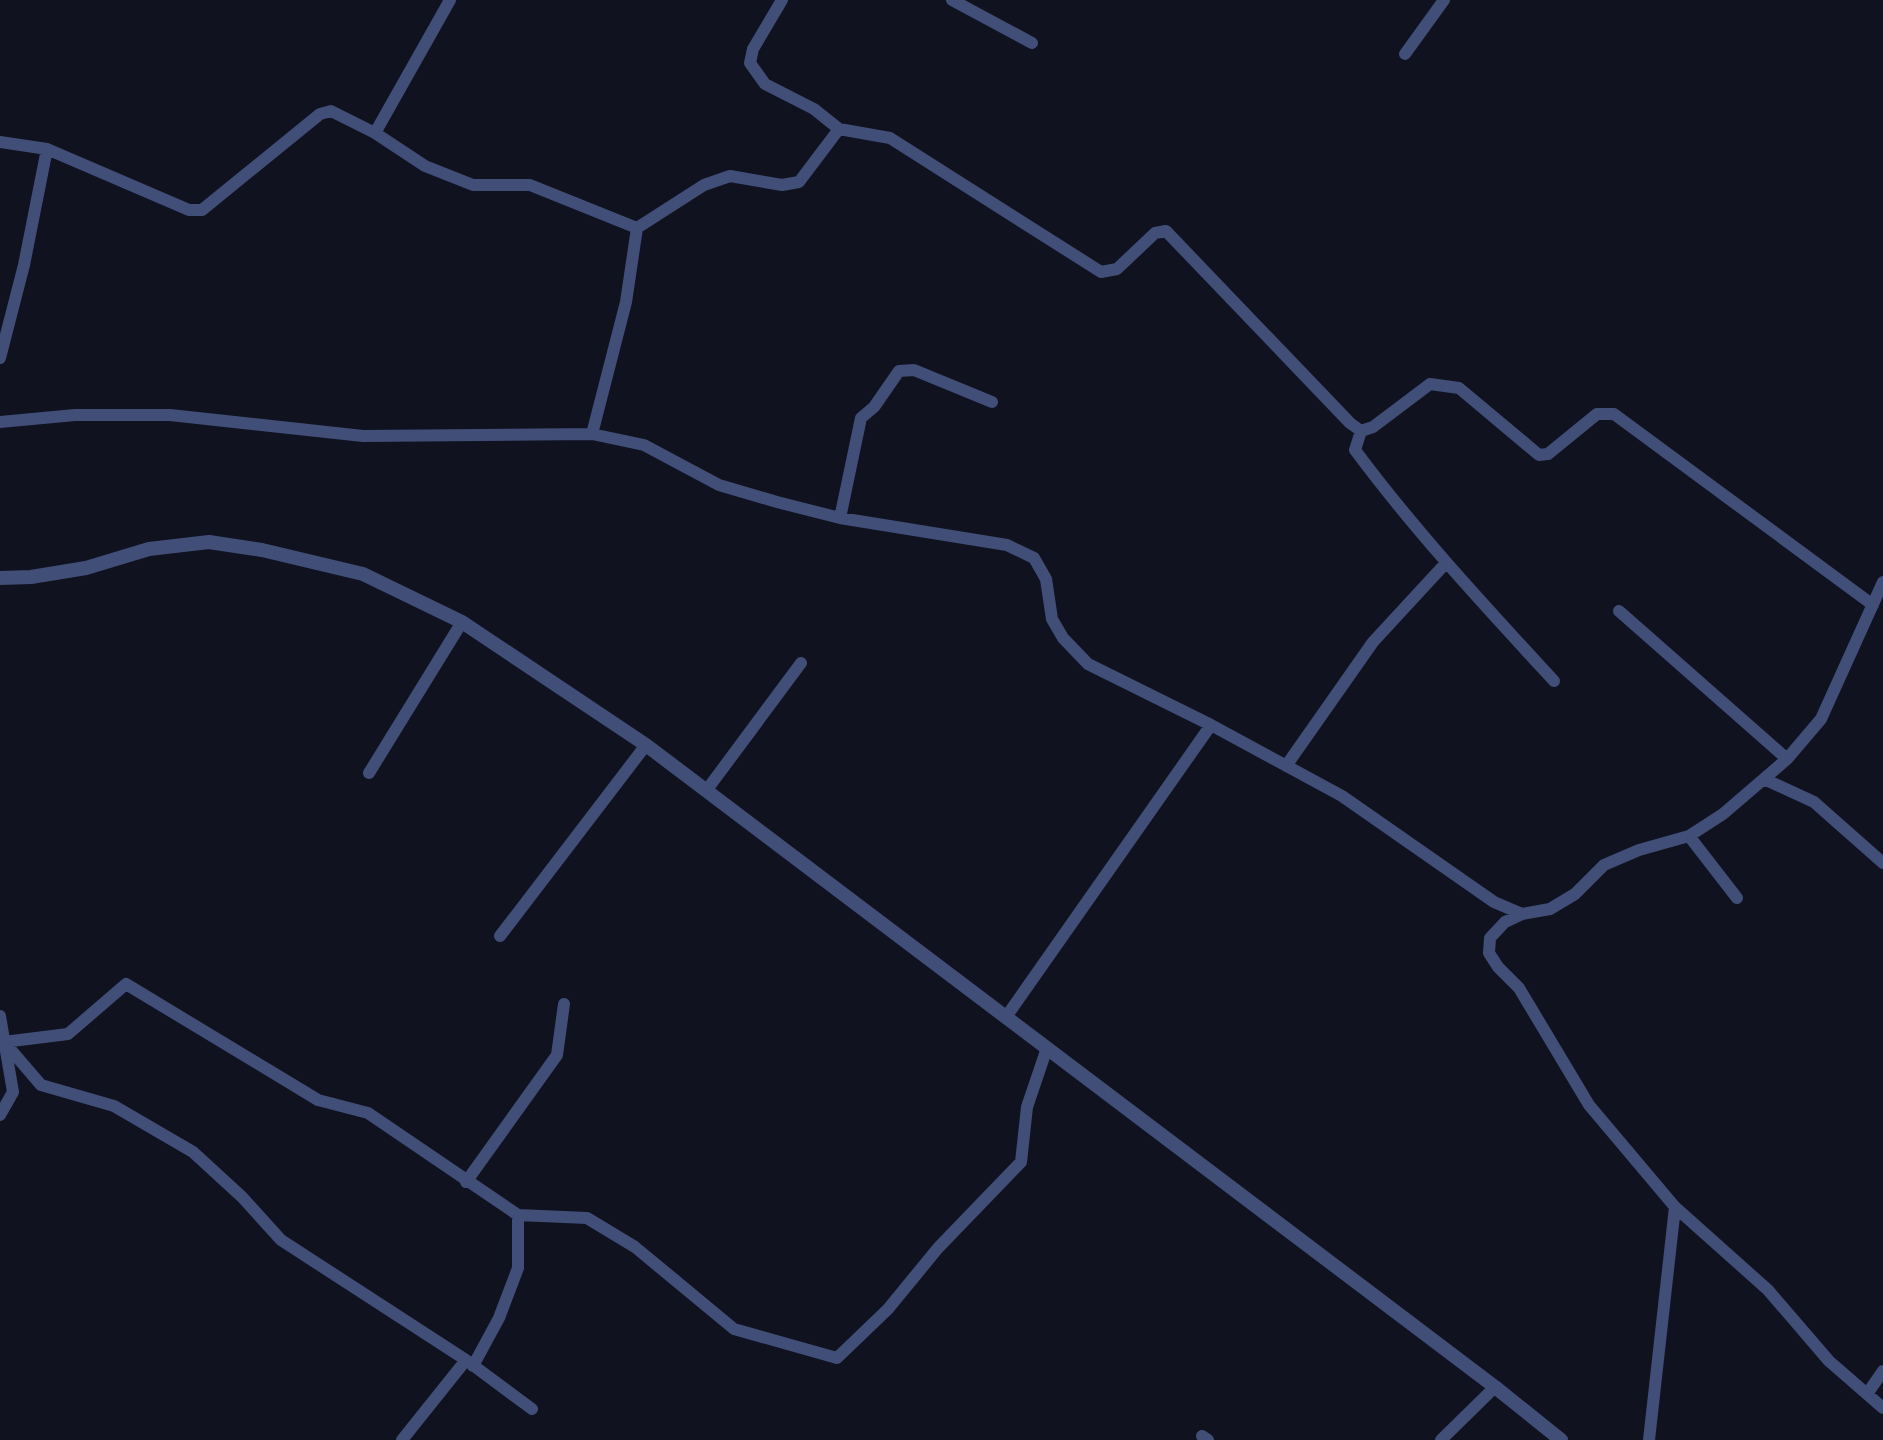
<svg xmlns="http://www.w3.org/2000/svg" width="1883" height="1440" viewBox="0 0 1883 1440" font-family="Montserrat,sans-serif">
	<rect width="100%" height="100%" fill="#101220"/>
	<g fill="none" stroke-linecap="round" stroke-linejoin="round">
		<!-- minor -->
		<path stroke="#414e78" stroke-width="12" d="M782,0L753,49L750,63L765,84L814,109L839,129L890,138L1101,272L1117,269L1155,233L1166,231L1350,423L1361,431L1373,427L1430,384L1459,388L1539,455L1548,454L1597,414H1614L1873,605
			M952,0L1032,43
			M1405,54L1444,0
			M375,133L450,0
			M0,142L47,149L189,210H202L320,114L331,111L375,133L425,166L473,185H530L637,228L704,185L730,176L782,185L799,182L839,129
			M0,358L24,265L47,149
			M0,422L75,415H170L363,436L592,434L644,445L719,485L777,502L840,518L1007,545L1034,558L1046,579L1052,619L1063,638L1088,664L1211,725L1342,796L1494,902L1522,914
			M1361,431L1355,450C1416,532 1485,606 1554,681
			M592,434L626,302L637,228
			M840,518L861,418L874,407L899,371L914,370L992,402
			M1619,611L1787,759
			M1286,766L1373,642L1445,564
			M369,773L462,622
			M1764,779L1814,802L1883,863
			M706,791L801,663
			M1689,836L1737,898
			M500,936L646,745
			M0,1016L13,1092L0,1115
			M1006,1017L1211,725
			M466,1182L557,1055L564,1004
			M1675,1207L1768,1290L1829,1361L1883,1408
			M473,1366L499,1318L518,1268V1215
			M1867,1394L1883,1371
			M532,1409L466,1360L281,1240L242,1197L193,1152L114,1106L41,1085L4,1042L68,1034L126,984L318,1100L368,1113L518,1215L587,1218L635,1247L734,1329L837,1358L888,1309L938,1248L1021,1162L1027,1107L1047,1048
			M1202,1436L1208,1440
			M402,1440L466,1360
			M1441,1440L1495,1387
			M1649,1440L1675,1207L1589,1105L1519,988L1498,967L1489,953L1490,938L1505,922L1522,914L1550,909L1575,894L1604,865L1639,850L1689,836L1723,814L1787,759L1821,719L1883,582"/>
		<!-- tertiary -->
		<path stroke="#414e78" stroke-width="14" d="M0,578L31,577L86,568L149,549L209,542L262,550L363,574L462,622L646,745L1495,1387L1561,1440"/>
	</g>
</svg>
